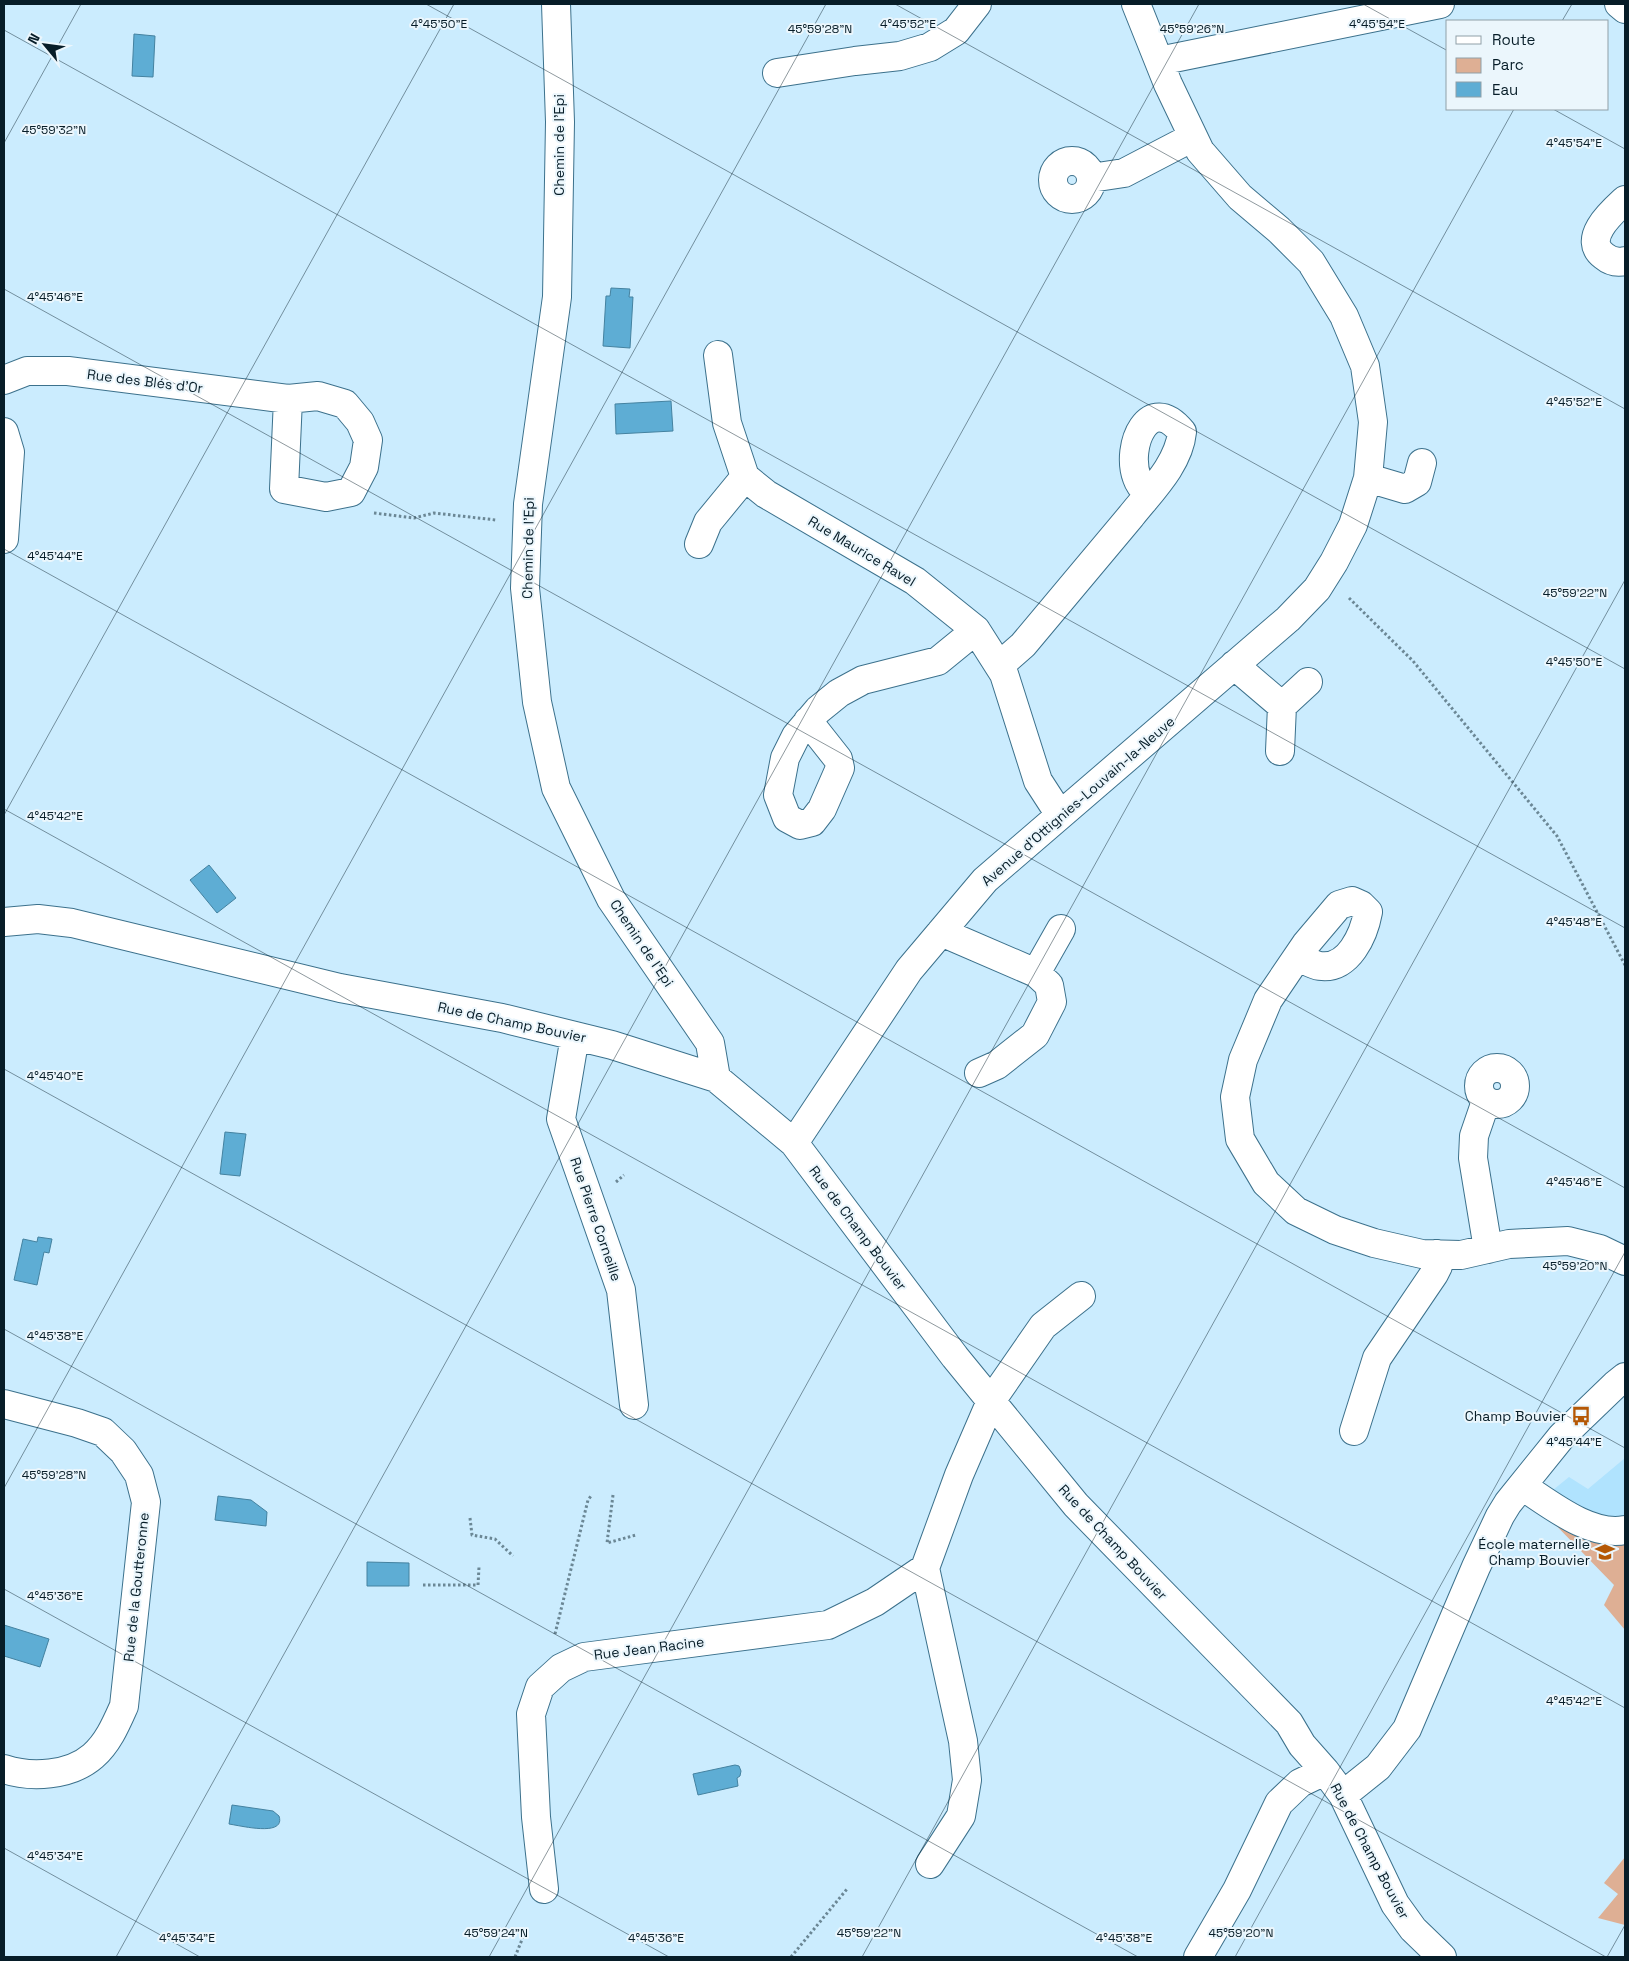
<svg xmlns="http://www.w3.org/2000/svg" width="1629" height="1961" viewBox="0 0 1629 1961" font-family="'Space Grotesk',sans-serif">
	<rect width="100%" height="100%" fill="#cbecfe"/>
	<!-- built -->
	<path fill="#b0e3fe" d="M1625,1458V1590L1553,1490L1569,1477L1588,1489Z"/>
	<!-- green -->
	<path fill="#deaf94" d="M1545,1514L1625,1541V1630L1604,1605L1614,1585Z
		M1625,1857V1925L1598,1918L1618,1894L1604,1883Z"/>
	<!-- water -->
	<path fill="#5eadd4" stroke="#4482a0" d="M134,34L155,36L153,77L132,76Z
		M611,288L630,289L629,297H633L630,348L603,346L606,296H610Z
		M671,401L673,431L616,434L615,404Z
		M209,865L236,898L217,913L190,880Z
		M225,1132L246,1134L240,1176L220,1174Z
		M38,1237L52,1239L49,1253L44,1252L37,1285L14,1280L23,1239L37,1242Z
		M218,1496L251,1500L267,1512L266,1526L215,1520Z
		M367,1562L409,1563V1586H367Z
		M4,1625L49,1639L40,1667L4,1656Z
		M735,1765L739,1766L741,1771L740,1776L737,1778L738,1786L698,1795L693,1774Z
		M232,1805L273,1811L279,1816C286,1837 242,1826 229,1824Z"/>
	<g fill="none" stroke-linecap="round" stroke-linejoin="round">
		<defs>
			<path id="minor" d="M556,4L560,122L557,297L528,504L525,588L537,702L556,788L611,899L710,1043L716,1078
				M1619,4L1625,9
				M1159,61L1440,4
				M777,73L855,61L900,56L930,47L956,31L977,4
				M1053 180a19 19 0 1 1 38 0a19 19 0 1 1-38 0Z
				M1091,178L1124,173L1193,137
				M1625,200C1612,212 1581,239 1604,256C1610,261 1617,263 1625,261
				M718,355L727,423L745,477L766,494L915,581L976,630L1004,674L1038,781L1060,815
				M4,380L27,371H68L288,399L318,396L345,404L360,422L368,440L364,467L351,492L326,497L284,489L288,399
				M4,432L10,452L4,539
				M1368,478L1405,489L1417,482L1422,463
				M699,544L708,522L745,477
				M1234,665L1282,706L1280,751
				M999,666L1023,645L1131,516C1150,492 1179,464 1182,432C1149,391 1125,446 1137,478C1139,484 1144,490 1148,494
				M1282,706L1308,682
				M808,721L838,759L840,768L822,809L812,822L800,825L787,818L778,795L785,758L796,736L818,710L839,693L863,680L938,661L976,630
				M4,922L38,919L72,923L340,988L502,1018L612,1045L716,1078L794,1143L955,1357L1076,1505L1289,1723L1302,1745L1325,1771L1343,1795L1395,1904L1413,1929L1442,1957
				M941,932L1036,973L1049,985L1052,1002L1035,1035L997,1065L979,1073
				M1298,957C1305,960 1313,965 1320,966C1349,970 1364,934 1368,912L1361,905L1352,901L1339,905L1306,944L1268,1000L1243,1060L1235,1097L1240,1139L1266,1183L1296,1211L1335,1230L1374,1243L1422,1254L1461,1255L1509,1244L1568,1241L1600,1249L1625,1261
				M1036,973L1061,929
				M575,1036L561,1119L621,1290L634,1405
				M1479 1086a18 18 0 1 1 36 0a18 18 0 1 1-36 0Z
				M1486,1101L1474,1136L1473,1158L1488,1249
				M794,1143L909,970L985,880L1288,619L1317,589L1334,562L1353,525L1368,478L1373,422L1365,366L1344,316L1311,262L1279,230L1240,197L1200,151L1168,84L1136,4
				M4,1404L77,1423L103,1432L123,1451L139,1475L146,1502L124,1706C116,1724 108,1743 93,1756C70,1776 31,1778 4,1769
				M1354,1431L1377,1358L1434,1274L1438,1266L1437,1254
				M1522,1486C1550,1504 1590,1537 1625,1530
				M1343,1795L1378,1767L1407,1729L1476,1567L1500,1516L1508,1503L1562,1436L1615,1385L1625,1377
				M930,1864L961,1816L967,1780L963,1741L925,1568L959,1475L991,1401L1043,1326L1081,1296
				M544,1889L536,1817L531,1714L540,1687L561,1668L584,1657L828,1625L875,1602L925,1568
				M1198,1957L1237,1890L1279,1803L1300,1783L1325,1771"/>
		</defs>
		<!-- minor casing -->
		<use href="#minor" stroke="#3c718c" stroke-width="30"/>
		<!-- path -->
		<path stroke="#6b8795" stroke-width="3" stroke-dasharray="2.5 2.5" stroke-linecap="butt" d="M374,513L414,518L434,513L496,520
			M1349,598L1413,661L1557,836L1625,965
			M616,1182L624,1175
			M613,1495L607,1543L636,1535
			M470,1518L472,1535L495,1539L513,1556
			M423,1585H478L479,1567
			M555,1634L588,1500L591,1496
			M515,1957L523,1937
			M791,1957L847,1889"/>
		<!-- minor -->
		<use href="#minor" stroke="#fff" stroke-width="28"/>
	</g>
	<!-- ticks -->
	<path fill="none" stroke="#071d28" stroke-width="1" stroke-opacity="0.45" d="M426,4L1625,669M895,4L1625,409M1363,4L1448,51M1562,21L1572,4M4,30L1625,928M1553,109L1625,149M4,143L81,4M4,289L1625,1188M4,549L1625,1448M4,809L1625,1708M4,815L454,4M4,1069L1606,1957M4,1329L1138,1957M4,1488L826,4M4,1589L669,1957M4,1848L200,1957M116,1957L1199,4M489,1957L1514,109M862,1957L1625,580M1235,1957L1625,1252M1607,1957L1625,1925"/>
	<!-- icons -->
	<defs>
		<symbol id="bus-bare" viewBox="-9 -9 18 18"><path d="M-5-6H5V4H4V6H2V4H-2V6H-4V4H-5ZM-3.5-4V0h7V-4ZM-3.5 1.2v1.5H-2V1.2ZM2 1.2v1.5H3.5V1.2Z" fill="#b55805" stroke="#ebf6fc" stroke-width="2.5" paint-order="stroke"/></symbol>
		<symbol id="school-bare" viewBox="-9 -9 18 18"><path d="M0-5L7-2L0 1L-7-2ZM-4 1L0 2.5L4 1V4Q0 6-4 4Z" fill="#b55805" stroke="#ebf6fc" stroke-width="2.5" paint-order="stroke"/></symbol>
	</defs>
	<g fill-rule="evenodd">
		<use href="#bus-bare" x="1567" y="1402" width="28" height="28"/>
		<use href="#school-bare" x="1591" y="1538" width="28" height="28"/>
	</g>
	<g text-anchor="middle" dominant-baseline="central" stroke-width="4" stroke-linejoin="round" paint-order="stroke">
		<!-- street labels -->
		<g font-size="14" fill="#071d28" stroke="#ebf6fc">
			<text transform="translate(559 145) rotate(-90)">Chemin de l'Epi</text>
			<text transform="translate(145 381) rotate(7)">Rue des Blés d'Or</text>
			<text transform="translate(528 548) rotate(-89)">Chemin de l'Epi</text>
			<text transform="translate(862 551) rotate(31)">Rue Maurice Ravel</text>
			<text transform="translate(1078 801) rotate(-41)">Avenue d'Ottignies-Louvain-la-Neuve</text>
			<text transform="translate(642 943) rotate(56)">Chemin de l'Epi</text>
			<text transform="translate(512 1022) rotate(12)">Rue de Champ Bouvier</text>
			<text transform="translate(596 1219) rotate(71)">Rue Pierre Corneille</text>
			<text transform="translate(858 1228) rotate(53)">Rue de Champ Bouvier</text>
			<text transform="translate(1113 1542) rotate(47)">Rue de Champ Bouvier</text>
			<text transform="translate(136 1587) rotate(-84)">Rue de la Goutteronne</text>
			<text transform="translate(649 1648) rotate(-7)">Rue Jean Racine</text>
			<text transform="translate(1370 1851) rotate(62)">Rue de Champ Bouvier</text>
		</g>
		<!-- poi labels -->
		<g font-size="14" fill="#071d28" stroke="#ebf6fc" text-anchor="end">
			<text x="1566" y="1416">Champ Bouvier</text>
			<text x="1590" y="1544">École maternelle<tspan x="1590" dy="16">Champ Bouvier</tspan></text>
		</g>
	</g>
	<g font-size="12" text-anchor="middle" fill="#071d28" stroke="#ebf6fc" stroke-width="4" stroke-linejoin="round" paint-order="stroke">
		<text x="439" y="28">4°45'50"E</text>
		<text x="908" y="28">4°45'52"E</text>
		<text x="1377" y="28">4°45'54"E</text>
		<text x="820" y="33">45°59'28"N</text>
		<text x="1192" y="33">45°59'26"N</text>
		<text x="54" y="134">45°59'32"N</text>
		<text x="1574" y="147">4°45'54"E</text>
		<text x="55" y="301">4°45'46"E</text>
		<text x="1574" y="406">4°45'52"E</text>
		<text x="55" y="560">4°45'44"E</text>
		<text x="1575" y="597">45°59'22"N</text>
		<text x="1574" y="666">4°45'50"E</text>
		<text x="55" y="820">4°45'42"E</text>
		<text x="1574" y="926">4°45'48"E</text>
		<text x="55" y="1080">4°45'40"E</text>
		<text x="1574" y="1186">4°45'46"E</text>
		<text x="1575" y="1270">45°59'20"N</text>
		<text x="55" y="1340">4°45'38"E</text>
		<text x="1574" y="1446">4°45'44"E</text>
		<text x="54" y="1479">45°59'28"N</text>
		<text x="55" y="1600">4°45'36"E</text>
		<text x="1574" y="1705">4°45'42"E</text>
		<text x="55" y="1860">4°45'34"E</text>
		<text x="496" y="1937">45°59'24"N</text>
		<text x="869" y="1937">45°59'22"N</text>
		<text x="1241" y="1937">45°59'20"N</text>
		<text x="187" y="1942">4°45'34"E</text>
		<text x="656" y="1942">4°45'36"E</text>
		<text x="1124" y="1942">4°45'38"E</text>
	</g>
	<!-- border -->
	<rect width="1629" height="1961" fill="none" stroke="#071d28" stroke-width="10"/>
	<!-- legend -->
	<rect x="1446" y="20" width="162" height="90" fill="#ebf6fc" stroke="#909fa7"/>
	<rect x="1456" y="36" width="25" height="8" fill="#ffffff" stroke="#909fa7"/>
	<text x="1492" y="45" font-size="15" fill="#071d28">Route</text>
	<rect x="1456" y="58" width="25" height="15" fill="#deaf94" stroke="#909fa7"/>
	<text x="1492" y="70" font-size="15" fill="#071d28">Parc</text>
	<rect x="1456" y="82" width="25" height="15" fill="#5eadd4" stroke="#909fa7"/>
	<text x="1492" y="95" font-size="15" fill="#071d28">Eau</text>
	<!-- north arrow -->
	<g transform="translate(45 45) rotate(299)" stroke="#ebf6fc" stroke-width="4" paint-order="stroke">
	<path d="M0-4L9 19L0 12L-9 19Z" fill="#071d28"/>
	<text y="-8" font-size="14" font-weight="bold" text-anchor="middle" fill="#071d28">N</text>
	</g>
</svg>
